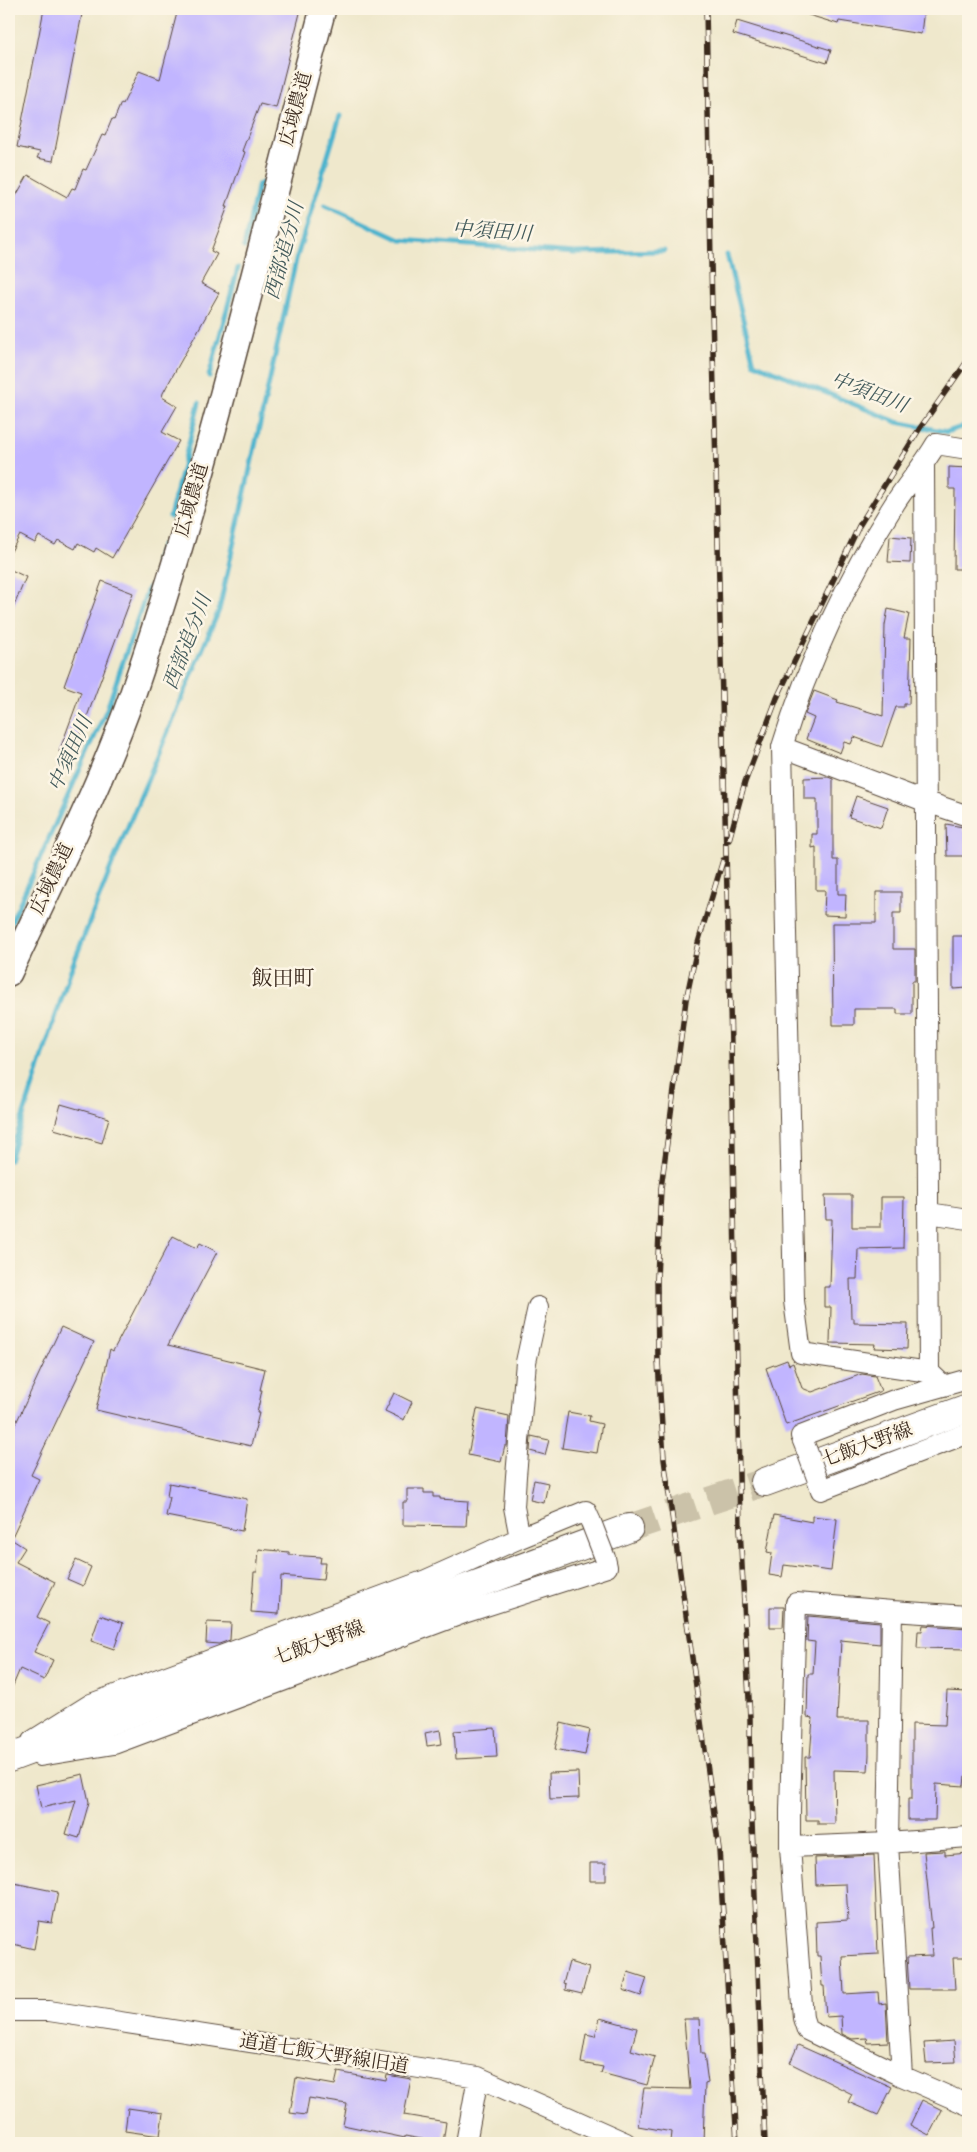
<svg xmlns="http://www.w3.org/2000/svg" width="977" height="2152" viewBox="0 0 977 2152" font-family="'IM FELL DW Pica','Noto Serif JP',serif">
	<rect width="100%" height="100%" fill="#fcf5e5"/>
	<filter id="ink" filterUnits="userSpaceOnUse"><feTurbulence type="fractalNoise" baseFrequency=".02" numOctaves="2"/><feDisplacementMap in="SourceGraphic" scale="10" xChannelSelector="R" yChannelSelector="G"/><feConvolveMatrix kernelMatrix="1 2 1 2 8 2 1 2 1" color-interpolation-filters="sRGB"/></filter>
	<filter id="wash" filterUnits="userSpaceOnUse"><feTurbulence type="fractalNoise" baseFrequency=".0096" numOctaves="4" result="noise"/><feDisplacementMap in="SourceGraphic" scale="20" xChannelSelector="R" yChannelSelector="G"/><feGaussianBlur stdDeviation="1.12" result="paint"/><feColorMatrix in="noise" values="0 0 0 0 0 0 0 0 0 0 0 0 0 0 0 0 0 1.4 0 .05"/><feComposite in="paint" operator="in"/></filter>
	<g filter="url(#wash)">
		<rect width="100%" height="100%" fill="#efe8cc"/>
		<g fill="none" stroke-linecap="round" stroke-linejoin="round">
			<!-- stream -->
			<path stroke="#4eb4cd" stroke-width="5" d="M325,205L401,240L575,253L664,251
				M244,247L258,185L262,183
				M727,255L754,363L897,422L947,432L961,427L968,428
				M209,376L238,268
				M170,517L199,403
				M156,561L162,545
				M9,927L107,709L148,588
				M9,1160L70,972L113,862L219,610L296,260L340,116"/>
		</g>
		<g id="blocks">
			<!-- building -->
			<path fill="#c1b5ff" d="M44,9H83L53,161L37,158L40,152L17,147Z
				M178,9H301L276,108L260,104L242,151L245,152L226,206H228L211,251L217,254L201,283L219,293L163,393L162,397L177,406L162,432L179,441L112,558L96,548L94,552L78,543L75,549L58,540L55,545L39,536L35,543L20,535L9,555V208L28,175L67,197L72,188L75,189L83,169L86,170L102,135L105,136L112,119L114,120L121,103L123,104L139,71L160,79Z
				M799,9H924L921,34L839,21L838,24L799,12Z
				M737,21L831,50L827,63L733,34Z
				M949,467L968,468V569H954L955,489H949Z
				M890,536L911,538L910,563L888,562Z
				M9,569L26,577L9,618Z
				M102,581L133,593L72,757L59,752L81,692L64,686Z
				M888,609L909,614L904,638H911L909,704H904V707H896L882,747L854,737L851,744L844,742L840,753L806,739L814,718L805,714L814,691L838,700L837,702L883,716L885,625Z
				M828,777L833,779V860H838V894H846L845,916L824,915L825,890H816V847L812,848V834H817V799H804V778Z
				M856,796L888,807L881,828L849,817Z
				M946,824L963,827V831H968V856H947Z
				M876,892H901V913H893V949H915V981H912V1014H897V1009H854V1025H833L832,923H876Z
				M953,936H968V988L953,989Z
				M61,1104L109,1118L102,1143L54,1129Z
				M825,1195H852V1227H881V1197H904L903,1248L858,1249L857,1279H850L851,1318H854V1323L908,1324L907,1349L874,1348L875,1344L830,1343L831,1307H824V1287H830L832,1219H826Z
				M173,1236L197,1248L200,1243L217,1252L168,1345L265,1369L260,1390H262L257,1413H259L251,1446L96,1410L110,1349L113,1351Z
				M61,1327L94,1342L31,1475L39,1479L11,1539L25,1548L16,1562L55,1582L37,1617L49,1623L34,1652L53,1660L44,1680L20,1669L9,1695V1438Z
				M787,1360L789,1365L793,1363L802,1388L812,1392L862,1374L875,1376L881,1391L786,1425L766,1368Z
				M394,1393L412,1402L404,1420L385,1411Z
				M477,1409L509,1416L507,1446H505L501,1462L468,1455Z
				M568,1412L590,1416L589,1421L602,1424L597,1453L562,1448Z
				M531,1436L549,1440L545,1455L530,1451Z
				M534,1480L548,1483L544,1503L530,1500Z
				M169,1483L247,1499L242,1531L166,1516L170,1497H167Z
				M407,1489H424V1493H433V1497H440V1499L468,1501L466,1526L403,1525V1502H407Z
				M774,1515L812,1522V1516L837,1519L831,1571L784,1565L782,1577L769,1575L772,1553L767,1552Z
				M259,1549L289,1552V1555L321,1557L320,1563H325L323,1580L281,1576L279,1614L251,1612L254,1572H257Z
				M76,1560L91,1567L83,1586L67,1579Z
				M770,1607H784L783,1627H770Z
				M100,1615L123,1623L114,1649L91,1641Z
				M808,1616L880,1622V1644L841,1640L837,1720H869V1755L868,1771L834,1770L835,1824H818V1820H806L805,1757H810L813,1718L807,1717L808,1674H813L815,1642L807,1641Z
				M207,1622L231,1623L230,1640L219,1644L206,1643Z
				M923,1625L968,1628V1649L917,1648L918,1631H922Z
				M947,1691L968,1692V1776H965L964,1786L936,1784L935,1820H908V1799H912V1724L945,1725Z
				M561,1723L590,1730L585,1755L555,1749Z
				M495,1728L497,1757L456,1759L454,1731Z
				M440,1730L442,1744L427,1746L425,1733Z
				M578,1772L579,1798L550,1799L549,1773Z
				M83,1774L89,1802L79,1838L66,1834L76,1800L41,1808L36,1785Z
				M945,1851V1855L968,1853V1958H953L955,1989H909L907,1957L932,1956L930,1928H932L924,1852Z
				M874,1855L878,1954L842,1956L844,1994L878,1992L879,2004L886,2003L888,2042L868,2043L867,2038L852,2039L842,2034L841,2016L826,2017L824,1986H822L820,1956H817L816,1922L848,1920L846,1884L816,1885L815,1858Z
				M590,1863H606V1881H590Z
				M9,1882L58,1892L52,1923L39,1921L34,1949L9,1943Z
				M569,1962L589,1968L582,1994L565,1990L566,1985L563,1984Z
				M628,1972L647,1978L641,1996L623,1990Z
				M600,2018L637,2028L631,2050L655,2057L647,2085L601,2073L603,2067L581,2063L586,2034L595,2036Z
				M684,2019H699L701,2054H704L708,2083L705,2084L703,2143L671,2142L672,2132L638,2126L644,2088L690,2089Z
				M954,2041L956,2062L926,2063L924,2043Z
				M798,2045L892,2087L878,2115L848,2102L852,2094L790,2063Z
				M338,2072L386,2081L387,2075L411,2079L404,2115L446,2122L443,2143L405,2136V2138L343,2125L347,2104L309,2098L306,2115L290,2113L296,2078L335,2085Z
				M922,2100L942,2110L929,2135L910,2125Z
				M128,2108L163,2113L160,2136L125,2131Z"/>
		</g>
	</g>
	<g filter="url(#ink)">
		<use href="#blocks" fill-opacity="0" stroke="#564638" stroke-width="1"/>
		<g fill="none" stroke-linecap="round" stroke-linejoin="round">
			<!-- secondary-tunnel -->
			<path stroke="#cbc2a9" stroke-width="28" stroke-dasharray="28 14" stroke-linecap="butt" d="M629,1528L765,1482"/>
			<defs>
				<path id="minor" d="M924,465L929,1372
					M782,747L927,802L968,816
					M929,1213L968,1219
					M944,1386L929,1372L801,1353L794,1301L782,747C807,665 849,575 895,503C908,483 924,465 936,444L968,449
					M807,1451L801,1436L894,1400L968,1379
					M817,1478L821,1490L968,1433
					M520,1538L514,1507L516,1476L526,1362L538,1307
					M892,1611L796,1603L790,1810V1847L803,2018L807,2030L902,2076
					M968,1616L892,1611L888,1843L902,2076L968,2105
					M32,1741L91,1704L426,1580L520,1538L586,1511L591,1522
					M40,1756L114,1744L467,1612L607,1567L605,1558
					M790,1847L888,1843L968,1837
					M9,2011H49L478,2077L626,2143
					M466,2143L478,2077"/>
				<path id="tertiary" d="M9,973C52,881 99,789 133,693C210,469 262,237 323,9"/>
				<path id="secondary" d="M765,1482L968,1408
					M9,1758L629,1528"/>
			</defs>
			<!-- minor casing -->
			<use href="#minor" stroke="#564638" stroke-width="22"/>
			<!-- tertiary casing -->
			<use href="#tertiary" stroke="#564638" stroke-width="28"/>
			<!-- secondary casing -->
			<use href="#secondary" stroke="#564638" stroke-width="30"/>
			<!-- minor -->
			<use href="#minor" stroke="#fff" stroke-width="20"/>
			<!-- tertiary -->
			<use href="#tertiary" stroke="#fff" stroke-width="25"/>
			<!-- secondary -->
			<use href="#secondary" stroke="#fff" stroke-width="28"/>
			<defs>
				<path id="rail" d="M706,9L712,312L731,1045L740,1528L750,1718L751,1798L765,2143
					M729,840L745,782L777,698L859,526L920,428L968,360
					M723,860L698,943L686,1000L661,1188L657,1279L658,1361L664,1459L719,1849L737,2143"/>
			</defs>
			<!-- rail casing -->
			<use href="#rail" stroke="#3b2a1e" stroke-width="5.5"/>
			<!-- rail -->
			<use href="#rail" stroke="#fcf5e5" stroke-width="4" stroke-dasharray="11" stroke-linecap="butt"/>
			<defs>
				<path id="minor-bridge" d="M807,1451L817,1478
					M591,1522L605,1558"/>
			</defs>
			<!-- minor-bridge casing -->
			<use href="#minor-bridge" stroke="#564638" stroke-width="22" stroke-linecap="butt"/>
			<!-- minor-bridge -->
			<use href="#minor-bridge" stroke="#fff" stroke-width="20"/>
		</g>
	</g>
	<g text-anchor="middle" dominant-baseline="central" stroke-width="5" stroke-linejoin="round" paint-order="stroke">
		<!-- street labels -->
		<g font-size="19" fill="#3b2a1e" stroke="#fcf5e5">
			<text transform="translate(296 109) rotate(-75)">広域農道</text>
			<text transform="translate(192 500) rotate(-74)">広域農道</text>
			<text transform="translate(52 879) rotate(-65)">広域農道</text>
			<text transform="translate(867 1445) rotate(-20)">七飯大野線</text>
			<text transform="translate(319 1643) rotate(-20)">七飯大野線</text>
			<text transform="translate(324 2054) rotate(9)">道道七飯大野線旧道</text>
		</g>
		<!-- water labels -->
		<g font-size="20" font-style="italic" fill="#425a5b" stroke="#fcf5e5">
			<text transform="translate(492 232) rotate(4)">中須田川</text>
			<text transform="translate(285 251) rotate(-75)">西部追分川</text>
			<text transform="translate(869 393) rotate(21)">中須田川</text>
			<text transform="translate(188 642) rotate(-69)">西部追分川</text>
			<text transform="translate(71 754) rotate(-66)">中須田川</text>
		</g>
		<!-- quarter labels -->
		<g font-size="21" fill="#3b2a1e" stroke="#fcf5e5">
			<text x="283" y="979">飯田町</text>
		</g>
	</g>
	<!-- margin -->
	<rect width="977" height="2152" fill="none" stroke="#fcf5e5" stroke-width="30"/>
</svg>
